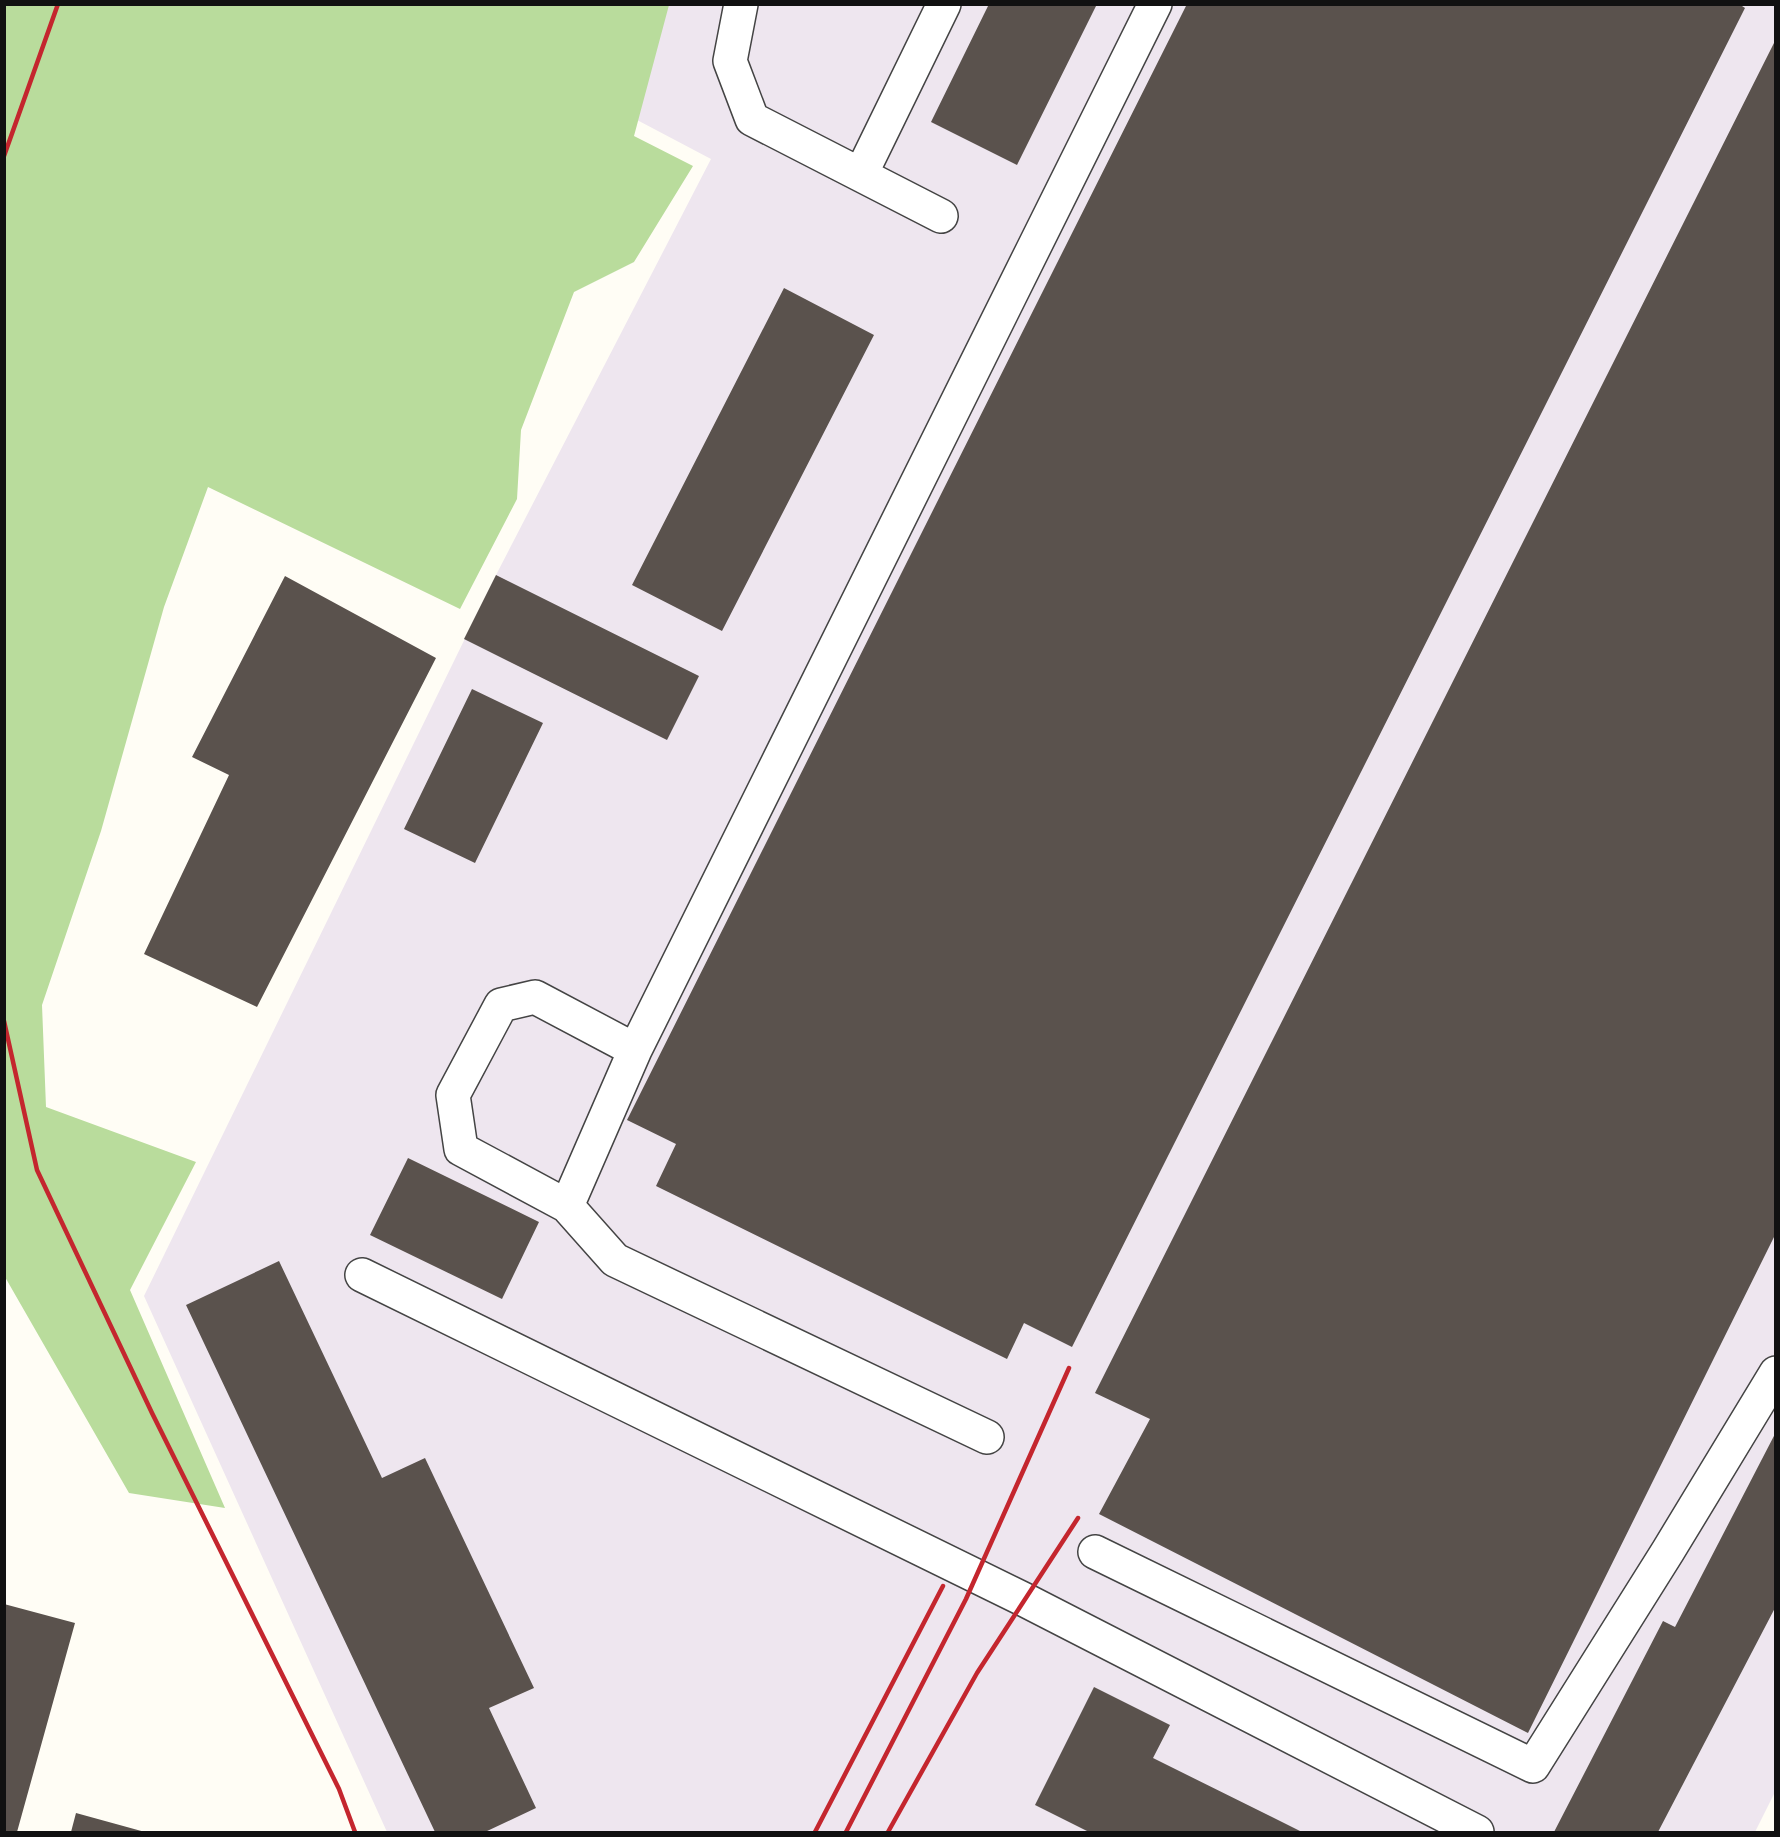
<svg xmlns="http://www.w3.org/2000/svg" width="1780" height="1837" viewBox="0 0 1780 1837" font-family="'Times New Roman',serif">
	<rect width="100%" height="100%" fill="#fffdf5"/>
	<!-- industrial -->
	<path fill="#eee6ef" d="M615,5H1775L1776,1790L1755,1832H387L144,1296L496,575L711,159L584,92Z"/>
	<!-- forest -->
	<path fill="#b9dc9c" d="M4,5H669L634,136L693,166L634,262L574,292L521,430L517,499L460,609L208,487L164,607L101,831L42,1005L46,1107L196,1162L130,1290L225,1508L129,1493L5,1277Z"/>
	<!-- building -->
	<path fill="#5a524d" d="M989,4H1097L1017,165L931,122Z
		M1187,4H1739L1745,8L1072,1347L1024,1323L1007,1359L656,1186L676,1144L627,1120Z
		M1776,39V1233L1528,1733L1099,1514L1150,1419L1095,1393Z
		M784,288L874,335L722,631L632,585Z
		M496,575L699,676L667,740L464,639Z
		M285,576L436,658L257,1007L144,954L229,775L192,757Z
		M472,689L543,723L475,863L404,829Z
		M408,1158L539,1222L502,1299L370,1235Z
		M279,1261L382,1478L425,1458L534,1688L489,1708L536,1808L485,1832H435L186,1305Z
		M1776,1432V1606L1658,1832H1554L1663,1621L1675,1627Z
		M4,1604L75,1623L17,1832H4Z
		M1094,1687L1170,1725L1153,1758L1302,1832H1089L1035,1805Z
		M76,1813L145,1832H71Z"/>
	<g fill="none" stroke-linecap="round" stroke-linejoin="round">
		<defs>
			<path id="minor" d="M741,4L730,61L752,119L941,216
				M861,174L944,4
				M567,1206L461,1149L453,1095L501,1005L535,997L635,1050
				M362,1275L1025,1600L1477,1832
				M987,1437L615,1260L567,1206L635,1050L1155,4
				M1095,1552L1533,1766L1668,1551L1776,1373"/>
		</defs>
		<!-- minor casing -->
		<use href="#minor" stroke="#444" stroke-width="36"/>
		<!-- minor -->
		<use href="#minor" stroke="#fff" stroke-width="33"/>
		<!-- rail -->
		<path stroke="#c4262e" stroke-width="4.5" d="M4,156L58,4
			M4,1021L37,1170L152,1413L339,1789L355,1832
			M815,1832L943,1586
			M846,1832L966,1599L1069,1368
			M888,1832L977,1673L1078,1518"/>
	</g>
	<!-- border -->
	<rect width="1780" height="1837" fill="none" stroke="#111111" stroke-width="12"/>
</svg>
